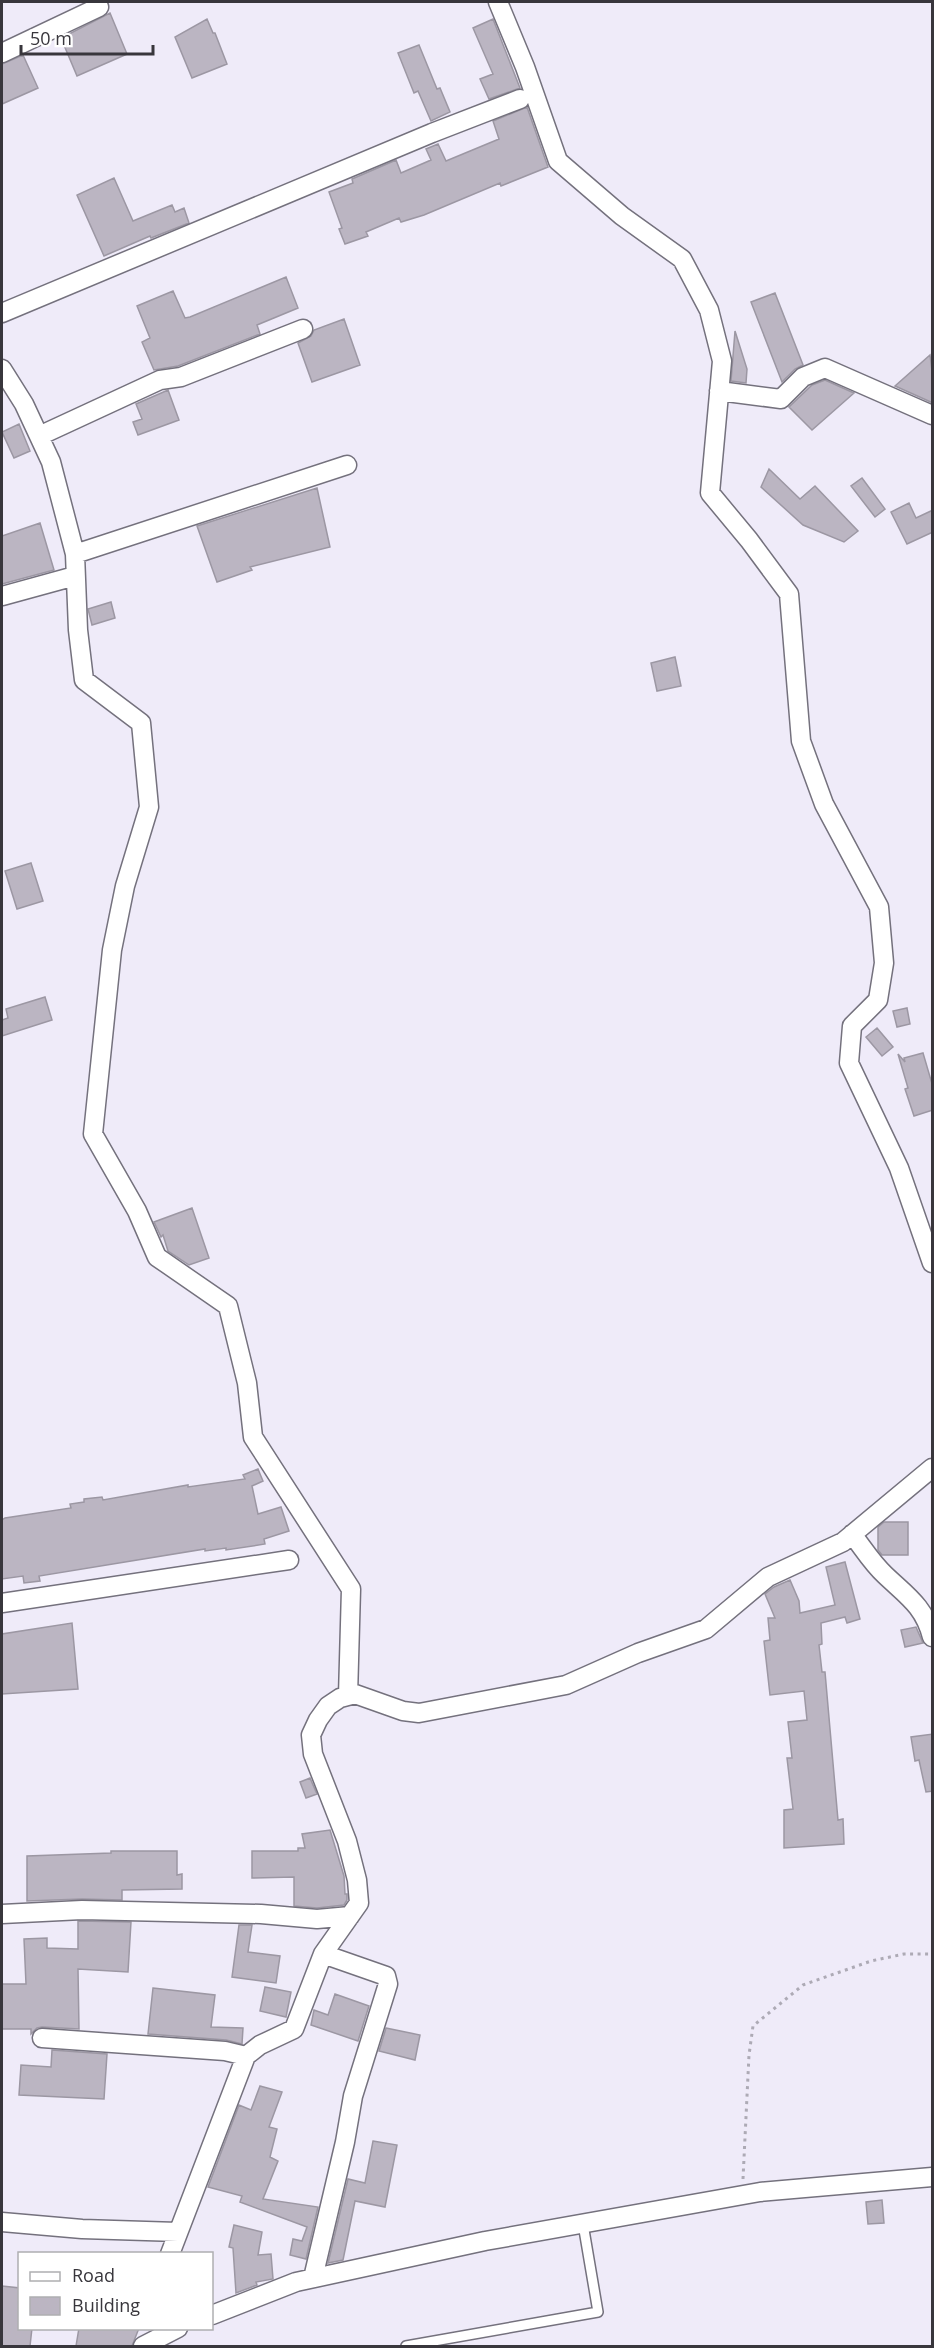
<svg xmlns="http://www.w3.org/2000/svg" width="934" height="2348" viewBox="0 0 934 2348" font-family="'Open Sans',sans-serif">
	<rect width="100%" height="100%" fill="#efebf9"/>
	<!-- building -->
	<path fill="#bbb5c2" stroke="#9c97a3" stroke-width="1.5" d="M110,13L127,54L77,76L61,38Z
		M207,19L213,33H215L227,64L192,78L175,37Z
		M493,19L520,88L489,99L480,79L493,74L473,28Z
		M419,45L437,89L440,88L450,112L431,121L418,91L414,93L398,53Z
		M23,55L38,88L2,104V64Z
		M527,107L548,167L501,186L500,183L424,215L401,222L399,218L366,232L368,236L345,244L339,229L342,228L329,192L353,183L352,179L396,160L401,173L431,160L426,149L438,144L446,161L499,139L493,121Z
		M114,178L133,221L172,205L175,212L184,208L189,223L151,238L150,236L104,256L77,195Z
		M286,277L298,308L257,325L260,334L178,366L154,370L142,342L150,338L137,306L173,291L185,318L190,317Z
		M775,293L803,365L795,369L782,382L751,302Z
		M344,319L360,365L312,382L298,343L311,336L314,330Z
		M735,331L747,369L746,383L731,381Z
		M930,355L933,379V403L895,386Z
		M825,380L854,393L812,430L789,407L812,385Z
		M168,390L179,420L138,435L133,422L142,419L136,404Z
		M19,424L30,451L14,458L2,432Z
		M769,469L800,499L815,486L858,531L844,542L803,525L761,487Z
		M862,478L885,509L875,517L851,486Z
		M317,488L330,547L250,567L252,570L217,582L197,526Z
		M909,503L916,518L933,510V532L907,544L891,512Z
		M40,523L54,570L2,584V536Z
		M111,602L115,618L92,625L88,609Z
		M675,657L681,686L657,691L651,663Z
		M31,863L43,901L17,909L5,871Z
		M45,997L52,1020L2,1036V1020L8,1018L6,1009Z
		M907,1008L910,1024L897,1027L893,1011Z
		M877,1028L893,1047L882,1056L866,1037Z
		M923,1053L933,1087V1110L914,1116L905,1089L908,1088L898,1054L905,1062L904,1058Z
		M192,1208L209,1258L189,1265L168,1251L163,1235L161,1237L154,1222Z
		M258,1469L263,1481L252,1486L258,1514L281,1507L289,1531L264,1539L265,1544L226,1550V1548L205,1551V1549L39,1576L40,1581L24,1583L23,1576L2,1579V1520L5,1518L71,1508L70,1504L84,1502V1499L102,1497L103,1500L188,1485V1487L245,1479L243,1475Z
		M884,1522H908V1555H882L878,1550V1527Z
		M845,1562L860,1619L847,1623L845,1617L821,1623L822,1644L819,1645L822,1672H825L838,1820L843,1819L844,1844L784,1848V1810L793,1809L787,1758H792L788,1722L807,1720L804,1691L770,1695L764,1641L770,1640L768,1618H775L765,1594L774,1587L790,1580L799,1601L800,1613L835,1605L826,1567Z
		M72,1623L78,1689L2,1694V1634Z
		M916,1627L923,1643L905,1647L901,1630Z
		M933,1734V1791L926,1792L919,1760L915,1761L911,1737Z
		M310,1778L317,1794L306,1798L300,1782Z
		M330,1830L344,1876L345,1894H347V1900L344,1905L317,1908L294,1906V1877L252,1878V1851H298V1848H305L302,1834Z
		M111,1851H177V1875L182,1874V1889L122,1890V1900L82,1899L27,1901V1856L111,1853Z
		M78,1921L131,1922L128,1972L78,1969L79,2029L42,2027L37,2028L31,2034V2029H2V1984H26L24,1939L47,1938V1948L78,1949Z
		M239,1925H252L248,1952L280,1956L276,1983L232,1977Z
		M265,1987L291,1992L286,2017L260,2011Z
		M153,1988L215,1995L211,2027L243,2028L242,2044L226,2040L148,2034Z
		M335,1994L369,2006L358,2041L311,2025L314,2010L328,2015Z
		M386,2028L420,2035L415,2060L379,2051Z
		M52,2050L107,2054L104,2099L19,2095L21,2065L51,2067Z
		M260,2086L282,2092L269,2127L277,2129L270,2157L278,2161L263,2199L318,2207L306,2259L290,2255L293,2239L302,2241L307,2227L240,2202L242,2196L208,2187L239,2105L251,2110Z
		M373,2141L397,2145L385,2207L355,2201L343,2260L328,2263L348,2179L365,2183Z
		M882,2200L884,2223L868,2224L866,2202Z
		M234,2225L262,2232L258,2255L271,2254L273,2279L256,2282L257,2285L236,2293L233,2248L229,2247Z
		M2,2286L20,2288V2328H32L30,2346H2Z
		M79,2328H139L132,2346H76Z"/>
	<g fill="none" stroke-linecap="round" stroke-linejoin="round">
		<defs>
			<path id="lane" d="M406,2346L598,2312L583,2224"/>
			<path id="street" d="M498,2L525,67L558,161L622,216L682,259L709,310L722,361L710,493L749,540L789,594L801,741L824,804L879,907L884,963L878,1000L852,1026L849,1063L899,1168L932,1263
				M2,53L99,7
				M2,313L432,133L520,99
				M2,369L24,404L51,462L75,554L78,630L84,680L141,723L149,807L125,886L112,950L93,1134L137,1211L157,1257L228,1306L247,1383L253,1437L351,1589L348,1696
				M719,391L781,399L803,377L825,368L932,415
				M39,436L160,380L181,377L303,329
				M75,554L347,465
				M2,596L75,576
				M852,1534C863,1548 872,1563 885,1575C907,1596 924,1606 932,1637
				M2,1603L289,1560
				M2,1914L82,1910L261,1914L317,1919L350,1916
				M42,2038L225,2051L246,2056
				M2,2222L82,2229L178,2232
				M170,2254L246,2056L260,2045L294,2029L323,1954L359,1903L357,1880L347,1841L313,1754L311,1735L318,1720L328,1706L340,1698L355,1694L403,1711L419,1713L566,1685L638,1653L706,1629L768,1577L843,1542L932,1468
				M313,2278L345,2142L353,2096L388,1984L386,1976L323,1954
				M212,2315L296,2282L485,2241L760,2192L932,2177
				M143,2346L178,2328"/>
		</defs>
		<!-- lane casing -->
		<use href="#lane" stroke="#74717d" stroke-width="12"/>
		<!-- street casing -->
		<use href="#street" stroke="#74717d" stroke-width="21"/>
		<!-- path -->
		<path stroke="#adaab5" stroke-width="3" stroke-dasharray="3 4.5" stroke-linecap="butt" d="M743,2179L749,2055L753,2026L803,1985L871,1961L904,1954H932"/>
		<!-- lane -->
		<use href="#lane" stroke="#fff" stroke-width="9"/>
		<!-- street -->
		<use href="#street" stroke="#fff" stroke-width="18"/>
	</g>
	<!-- border -->
	<rect width="934" height="2348" fill="none" stroke="#38363c" stroke-width="6"/>
	<!-- legend -->
	<rect x="18" y="2252" width="195" height="78" fill="#ffffff" stroke="#afafb1" stroke-width="1.5"/>
	<rect x="30" y="2272" width="30" height="9" fill="#ffffff" stroke="#afafb1" stroke-width="1.5"/>
	<text x="72" y="2282" font-size="18" fill="#38363c">Road</text>
	<rect x="30" y="2297" width="30" height="18" fill="#bbb5c2" stroke="#afafb1" stroke-width="1.5"/>
	<text x="72" y="2312" font-size="18" fill="#38363c">Building</text>
	<!-- scale -->
	<path d="M21 45v9h132v-9" fill="none" stroke="#38363c" stroke-width="3"/>
	<text x="30" y="45" font-size="18" fill="#38363c" stroke="#ffffff" stroke-width="4.5" paint-order="stroke">50 m</text>
</svg>
